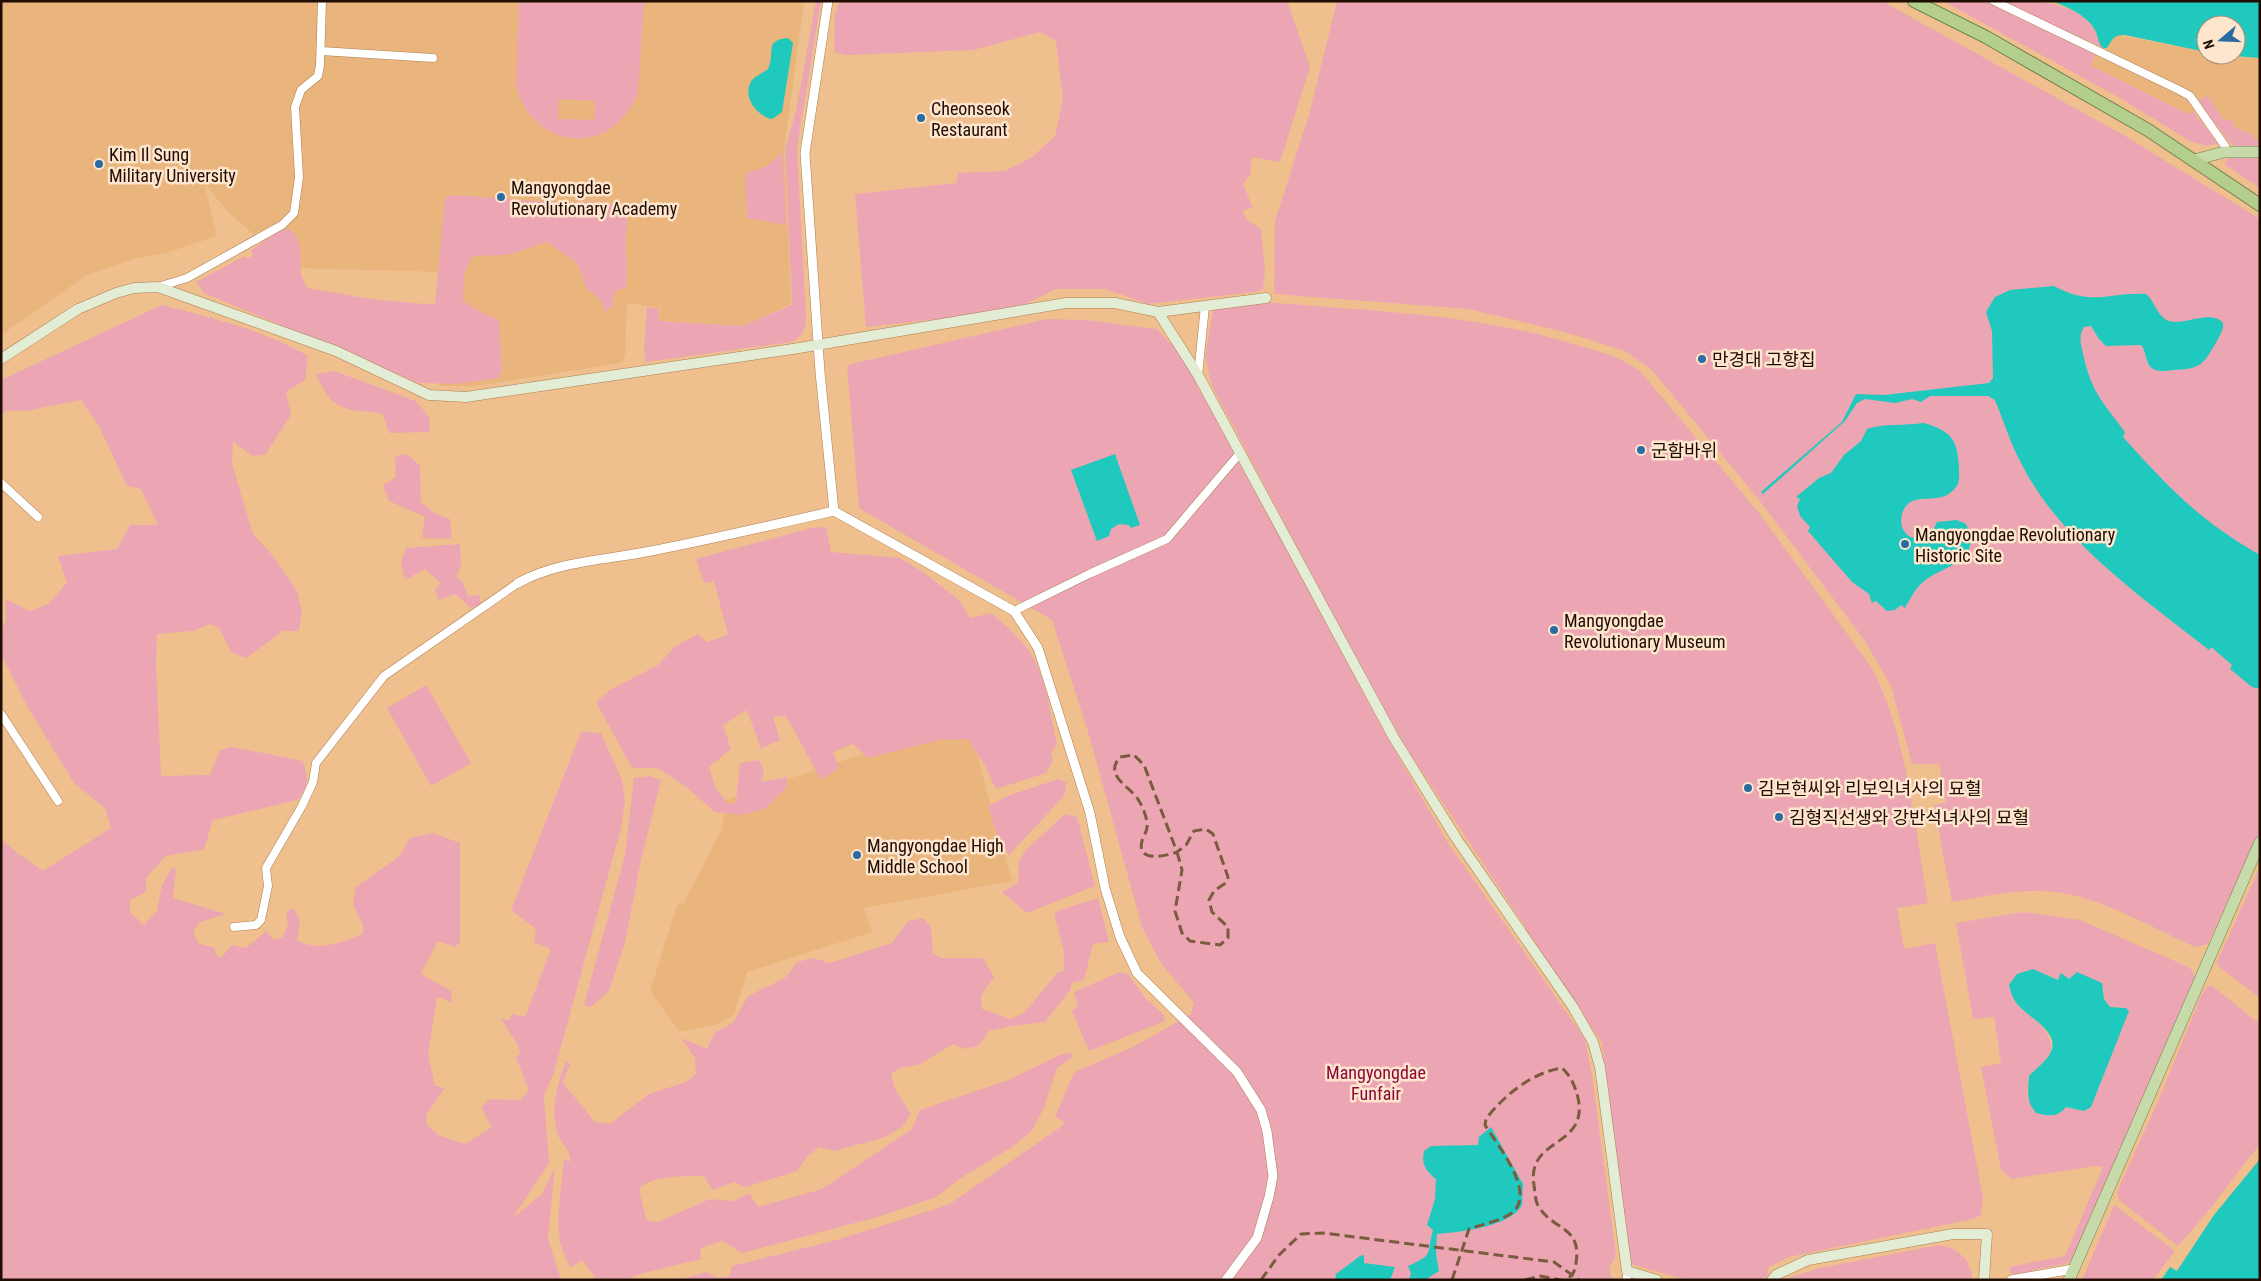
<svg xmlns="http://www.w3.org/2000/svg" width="2261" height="1281" viewBox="0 0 2261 1281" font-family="'Roboto Condensed','Noto Sans KR',sans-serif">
	<rect width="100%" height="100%" fill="#efbf8e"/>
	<!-- built -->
	<path fill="#eab47d" d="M1,1H804L784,152L791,304L742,326L660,321V308L627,303L625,356L621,363L475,386H439L447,272L292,268L228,212L204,183L217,236L169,252L134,259L87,275L1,335Z
		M2117,35L2206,52V55L2260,58V141L2253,139V135L2234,127V121L2223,119L2209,98L2199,102L2202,105L2188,114L2090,66L2095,54L2107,48L2111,38Z
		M967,719L1012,881L864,908L872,932L747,972L734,1015L718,1024L680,1032L650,991L678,903L683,904L722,829L726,800Z"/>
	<!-- green -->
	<path fill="#eca6b3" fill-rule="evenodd" d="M519,1H644L638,92C614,158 532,152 516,85ZM559,99L595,101L594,120L558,119Z
		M816,1H821L797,148L806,315C806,327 804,337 791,342L646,362L644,350L647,307L659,309V321L742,326L792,305L785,149L796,111Z
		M840,1H1287L1310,67L1280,162L1252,157L1250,175L1243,184L1253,208L1243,210L1246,219L1261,229L1265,270L1263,289L1255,292L1148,304L1105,289H1056L1024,305L956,317L866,327L855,194L956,183L958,173L1005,171L1031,158L1055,136L1063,100L1056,41L1040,32L974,50L847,55L834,52L835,14Z
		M1337,1H1882L2125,136L2260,219V831L2208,944L2195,947C2155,929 2098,896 2055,892C2021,888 1986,896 1952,902L1934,805L1946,802L1939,764H1912L1891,686L1865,641L1760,501L1651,369L1625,351L1568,333L1469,309L1274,294L1275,221L1309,115Z
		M1943,1H1986L2095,54L2091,66L2188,114L2193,111L2218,144L2206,146L2190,141L2118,97Z
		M2002,1C2033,1 2073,0 2093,27C2098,34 2097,43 2103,48Z
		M2205,96L2209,98L2223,119L2234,121V127L2253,135V139L2260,141V150L2236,147L2230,143L2199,102Z
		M782,153L786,225L747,218L745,174L767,166Z
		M2260,156V188L2225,165L2227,158Z
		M454,195C486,197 518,200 550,202C575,204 606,197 629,211C623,236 628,261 626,288L615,291L612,307L605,312L601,300L587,289L577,263L547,242L507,255L472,256L464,274L463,301L484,314L499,320L502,369L498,378L456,384L419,383L204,293L196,282L245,256L247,258L253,256L251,250L279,231L289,229C307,243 297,259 302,277C303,280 306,284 307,288L370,299L435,305L445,198Z
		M1264,302C1368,311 1473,313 1573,344C1597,351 1620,356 1640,371L1759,513L1872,668C1908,739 1914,825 1928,903L1897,908L1904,949L1935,943L1983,1198L1981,1215L1973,1219L1789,1257L1769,1267L1767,1276L1761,1280H1686L1634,1265L1627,1255L1602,1043L1412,756L1380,703L1212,386L1205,356L1213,310Z
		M162,305C212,318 264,330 308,356L305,380L286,392L291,415L265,455L252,456L233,441L232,464L253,534L273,556L297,591L302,611L299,631H283L246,658L231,652L219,628L210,624L193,631L157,634L156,663L161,776L210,775L220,750L232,747L303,761C308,779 310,786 297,800L213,820L204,849L166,856L146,878V892L130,900V912L144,925L157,911L162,885L171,869L176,868L173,898L226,914L200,922L193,931L198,943L215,948V954L221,958L232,945L246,948L266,931L274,940L283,937L288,924L286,912L294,908L300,922L297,940C319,953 341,942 363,934V925L353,904L356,887L400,856L410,838L433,833L460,843V942L455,947L438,941L421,974L451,991L452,1002L437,997L428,1055L435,1086L445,1088L426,1115L427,1125L438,1135L465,1144L492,1127L481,1108L490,1099L520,1100L529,1091L516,1057L520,1053L519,1047L501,1019L510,1020L512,1014L525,1017L551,949L534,942L536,929L511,910L581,732L601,733L622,780L625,801L621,828L554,1072L544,1096L549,1163L512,1219L542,1194L555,1167L548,1239L561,1280H1V839L20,855L43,871L111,828L105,808L74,783L27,706L1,654V634L6,618L5,599L30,611L48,604L67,583L58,556L117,549L130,525H158L141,489L127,486L99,426L81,400L26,411L6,410L1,416V380Z
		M1047,319L1086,320L1157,329L1181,355L1387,737L1448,843L1585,1039L1592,1075L1616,1255L1609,1269L1613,1280H679L707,1272L718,1278L730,1276L732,1266L833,1241L948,1205L1062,1126L1064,1122L1055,1117L1072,1077L1077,1071L1133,1047L1191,1014L1194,1003L1161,963L1142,927L1089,735L1052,620L859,508L847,365Z
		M334,371L416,401L429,417L430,432L389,433L383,414C344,407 334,415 316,374Z
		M407,454L420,466L421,502L436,514L450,519L452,539L422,538L425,517L389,501L383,485L396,477L395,456Z
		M826,527L831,552L900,558L923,572L960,601L970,618L991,613C1005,625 1019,636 1029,651C1047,677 1050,714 1057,744L1051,753L1053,761L1046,773L996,789L985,766L968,739L939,740L868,758L853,744L833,752L839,768L821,780L786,716L773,717L780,740L761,749L747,710L723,725L731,749L709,767L716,789L729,805L736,802L740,763L759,760L764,770L761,782L787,777V787L765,809L741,815L715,812L685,786L658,768H632L596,702L610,690L658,665L676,646L698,634L707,642L728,635L714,581L704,583L696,559L812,528Z
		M460,544L461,566L456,577L462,581L468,596L479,595L481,604L471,608L455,594L438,600L435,590L441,583L425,569L405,580L401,562L406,548Z
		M426,685L471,763L431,786L387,708Z
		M649,776L661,780L641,860L625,942L609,991L591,1007L584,1005L625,855L634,778Z
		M1059,779L1067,783L1064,796L1009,855L996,832L988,806L1010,795Z
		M1065,814L1077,817L1095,886L1027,913L1002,892L1018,883L1019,861L1025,851Z
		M2260,867V998L2218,966L2217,962Z
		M1098,898L1109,942L1093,944L1084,980L1071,983V989L1045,1022L1011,1026L989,1031L978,1046L965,1049L953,1044L920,1064L901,1068L891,1073L895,1089L911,1114L902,1127L885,1137L835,1151L819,1147L808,1156L797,1171L746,1187L734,1182L713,1190L704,1176C687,1176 651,1175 639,1189L646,1219L652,1222L660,1221L710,1199L734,1201L749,1193L758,1207L822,1189L912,1129L920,1110L1009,1080L1060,1055L1071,1053L1073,1057L1057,1068L1043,1110L1031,1132L1012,1147L961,1178L936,1197L881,1216L742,1253L723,1241L700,1248L701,1259L636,1275L626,1280H597L582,1260L570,1268L560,1243L558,1219L564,1159L570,1162C571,1150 562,1146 558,1135C550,1109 557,1086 566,1061L570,1064L563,1083L595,1122L610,1124L649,1094L686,1082L696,1074L695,1058L681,1038L707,1049L715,1032L733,1023L748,996L785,978L797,962L813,958L830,963L892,943L908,921L924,918L931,928L933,953L941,958H983L994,977L981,996L982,1009L1011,1019L1025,1012L1058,972L1064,971V951L1054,914L1060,910Z
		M2024,912L2080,920L2186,966L2192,970L2195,977L2073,1259L2068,1263L2016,1274L2010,1273V1267L2065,1256L2103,1167L2095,1166L2012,1179L2001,1170L1981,1067L2001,1063L1994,1017L1973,1019L1956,923ZM2049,975L2058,980L2069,979L2104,989V999L2110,1007L2125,1008L2091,1107L2084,1111L2027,1098L2029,1076C2034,1071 2039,1068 2044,1063C2064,1040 2037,1021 2019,1007Z
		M1120,972L1128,974L1146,999L1164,1015L1165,1021L1089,1051L1072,1011L1078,1006L1074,992Z
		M2211,985L2260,1024V1144L2205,1215L2178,1246L2119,1200L2117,1192L2159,1099L2201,996L2206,988Z
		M2114,1205L2175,1251L2153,1280H2082Z
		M1939,1245C1958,1247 1972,1261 1972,1280H1782L1820,1268Z"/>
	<!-- water -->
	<path fill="#1fc9bd" d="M2052,1H2260V58L2222,55H2236V25H2206V52L2125,35C2113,35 2113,39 2107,48H2103C2098,44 2098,36 2095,30C2088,16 2067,7 2052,1Z
		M788,38L793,43L782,112L772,119C754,115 740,92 754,78C758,75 764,72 768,69C776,53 763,40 788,38Z
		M2054,286C2092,307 2109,292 2146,294C2155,301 2157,317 2169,321C2184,326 2211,309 2223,323C2224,329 2220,335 2217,341C2203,365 2201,369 2173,370C2166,371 2159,372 2153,369C2145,364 2147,352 2141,345L2106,346L2099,339L2091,326L2084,327C2078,336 2081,344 2083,354C2092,393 2102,401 2125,432L2123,437C2168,487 2200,521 2260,555V689L2252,687L2230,669L2232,665L2211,647L2209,650C2138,594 2058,540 2018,457C2009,439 2003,419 1995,400L1988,396H1930L1921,402L1912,399L1895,403L1865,399L1857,403L1845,421L1763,494L1761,492L1842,422L1856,394L1884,395L1989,383L1993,378L1992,331L1986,312L1995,297L2010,290Z
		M1924,423C1951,431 1958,439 1959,469C1959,474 1960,483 1956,487C1942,506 1919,493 1908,504C1898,513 1898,534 1914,538C1919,539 1927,535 1932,533L1937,522L1957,520L1966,524C1984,563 1942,565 1923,582C1915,589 1910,599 1905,608L1901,605L1895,610L1887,611L1876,601L1872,603L1869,594L1852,582L1808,531L1810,527L1800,516L1797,506L1800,499L1796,497L1819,478L1831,473L1844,455L1861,441L1867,429C1884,423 1905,426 1924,423Z
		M1115,454L1140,525L1131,528L1129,525L1119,524L1111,529L1109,536L1097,541L1071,470Z
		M2033,969L2058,980L2061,973L2069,979L2077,972L2102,983L2104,999L2110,1007L2126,1008L2129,1011L2091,1107L2084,1111L2066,1107C2057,1118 2049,1116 2036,1113C2026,1101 2028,1092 2029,1076C2037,1067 2048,1061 2052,1049C2057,1030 2028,1017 2019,1006C2013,1000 2011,993 2009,985L2017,974Z
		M1491,1127L1523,1184L1522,1205C1510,1227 1460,1232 1437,1234L1436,1254L1439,1271L1425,1280H1409L1411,1273L1408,1266C1435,1254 1426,1255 1433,1230L1427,1225L1435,1199L1436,1179C1426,1171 1421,1164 1424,1151L1431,1146L1478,1145L1479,1137Z
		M2260,1159V1280H2161L2170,1267L2177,1271L2214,1215Z
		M1364,1255V1263L1395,1267L1390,1280H1335L1336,1274L1360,1256Z"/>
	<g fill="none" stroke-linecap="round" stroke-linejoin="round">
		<defs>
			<path id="minor" d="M1994,1L2179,90L2190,96L2225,146L2224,152
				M321,51L433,58
				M158,287L187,278L282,225L294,213L299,177L295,107L301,90L318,76L320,65L322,1
				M1198,375L1205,306
				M1,483L38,517
				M1014,611L1089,574L1167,539L1240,453
				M1,714L58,801
				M234,927L256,925L261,920L268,886L266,868L302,806L313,782L316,763L384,676L518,583
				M1627,1280V1271"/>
			<path id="tertiary" d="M828,1L805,153L820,372L834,511
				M518,583C557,561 607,560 651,551C712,539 773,525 834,511L1014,611L1038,648L1090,813L1105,888L1120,937L1137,973L1237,1072L1261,1110L1267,1131L1273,1176L1269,1197L1257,1238L1226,1280
				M2011,1280L2073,1269"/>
			<path id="secondary" d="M1158,312L1198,375L1394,738L1456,838L1573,1007L1593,1042L1600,1067L1627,1271L1657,1280
				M1,359L78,309L116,293L134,288L158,287L336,351L429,395L466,397L793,349L1066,303H1115L1158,312L1266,298
				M1772,1280L1776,1275L1808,1260L1953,1234H1987L1984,1280"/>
			<path id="primary" d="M2194,160L2224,152H2260
				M2069,1280L2260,842"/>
			<path id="trunk" d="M1914,1L1986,37L2148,130L2260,205"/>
		</defs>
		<!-- minor casing -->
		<use href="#minor" stroke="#ab7e4f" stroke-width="9"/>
		<!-- tertiary casing -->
		<use href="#tertiary" stroke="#ab7e4f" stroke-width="10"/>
		<!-- secondary casing -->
		<use href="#secondary" stroke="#ab7e4f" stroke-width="11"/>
		<!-- primary casing -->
		<use href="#primary" stroke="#73824a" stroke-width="12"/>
		<!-- trunk casing -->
		<use href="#trunk" stroke="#73824a" stroke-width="14"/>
		<!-- minor -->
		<use href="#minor" stroke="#fff" stroke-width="8"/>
		<!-- tertiary -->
		<use href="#tertiary" stroke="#fff" stroke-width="9"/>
		<!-- secondary -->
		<use href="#secondary" stroke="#e3ecd5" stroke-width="10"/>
		<!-- primary -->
		<use href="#primary" stroke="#c7daaa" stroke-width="11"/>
		<!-- trunk -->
		<use href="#trunk" stroke="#b4ce8e" stroke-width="12"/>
		<!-- rail -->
		<path stroke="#7a5b3e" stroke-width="3" stroke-dasharray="10 5" stroke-linecap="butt" d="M1177,852L1182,870L1175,911L1182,933L1190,941L1220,945L1228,938V927L1212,912L1209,900L1214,891L1227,882L1228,877L1213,834L1206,829L1194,831L1186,845L1177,852C1167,856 1136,863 1142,841C1143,836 1147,832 1147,827C1148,820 1143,807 1139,801C1131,786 1103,777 1120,757L1134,755L1144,765L1177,852
			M1261,1280L1279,1255L1301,1234L1323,1233L1554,1262L1579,1280
			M1452,1280L1469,1229C1482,1224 1502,1221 1513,1212C1536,1191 1497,1145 1485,1125L1486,1119C1503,1096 1533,1072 1562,1068C1571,1076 1575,1086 1578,1098C1589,1148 1526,1137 1534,1185C1535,1192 1535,1202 1539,1207C1554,1231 1582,1226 1576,1263C1575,1272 1572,1277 1564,1280
			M1525,1280L1540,1276L1561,1280"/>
	</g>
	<!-- markers -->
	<g fill="#2a6ba1" stroke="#fee5cd" stroke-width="2">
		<circle cx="921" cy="118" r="5"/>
		<circle cx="99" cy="164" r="5"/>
		<circle cx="501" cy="197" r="5"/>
		<circle cx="1702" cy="359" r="5"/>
		<circle cx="1641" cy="450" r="5"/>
		<circle cx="1905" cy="544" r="5"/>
		<circle cx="1554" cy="630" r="5"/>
		<circle cx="1748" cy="788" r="5"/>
		<circle cx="1779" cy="817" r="5"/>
		<circle cx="857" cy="855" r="5"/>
	</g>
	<g text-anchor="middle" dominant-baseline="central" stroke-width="5" stroke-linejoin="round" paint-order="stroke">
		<!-- poi labels -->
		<g font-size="18" fill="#1e0d00" stroke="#fee5cd" text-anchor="start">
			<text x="931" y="108">Cheonseok<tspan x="931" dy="21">Restaurant</tspan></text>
			<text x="109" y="154">Kim Il Sung<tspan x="109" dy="21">Military University</tspan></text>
			<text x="511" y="187">Mangyongdae<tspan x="511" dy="21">Revolutionary Academy</tspan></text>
			<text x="1712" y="359">만경대 고향집</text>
			<text x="1651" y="450">군함바위</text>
			<text x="1915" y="534">Mangyongdae Revolutionary<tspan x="1915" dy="21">Historic Site</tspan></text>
			<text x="1564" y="620">Mangyongdae<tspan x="1564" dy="21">Revolutionary Museum</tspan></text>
			<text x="1758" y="788">김보현씨와 리보익녀사의 묘혈</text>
			<text x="1789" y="817">김형직선생와 강반석녀사의 묘혈</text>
			<text x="867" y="845">Mangyongdae High<tspan x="867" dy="21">Middle School</tspan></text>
		</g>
		<!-- park labels -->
		<g font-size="18" fill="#89093b" stroke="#fee5cd">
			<text x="1376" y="1072">Mangyongdae<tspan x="1376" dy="21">Funfair</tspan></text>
		</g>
	</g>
	<!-- border -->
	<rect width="2261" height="1281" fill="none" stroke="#1e0d00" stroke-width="5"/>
	<!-- north arrow -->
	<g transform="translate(2221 40) rotate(251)"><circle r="24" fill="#fee5cd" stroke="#a48f7b"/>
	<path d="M0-4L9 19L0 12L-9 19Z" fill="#2a6ba1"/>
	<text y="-8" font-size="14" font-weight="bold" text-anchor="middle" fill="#1e0d00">N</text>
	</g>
</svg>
